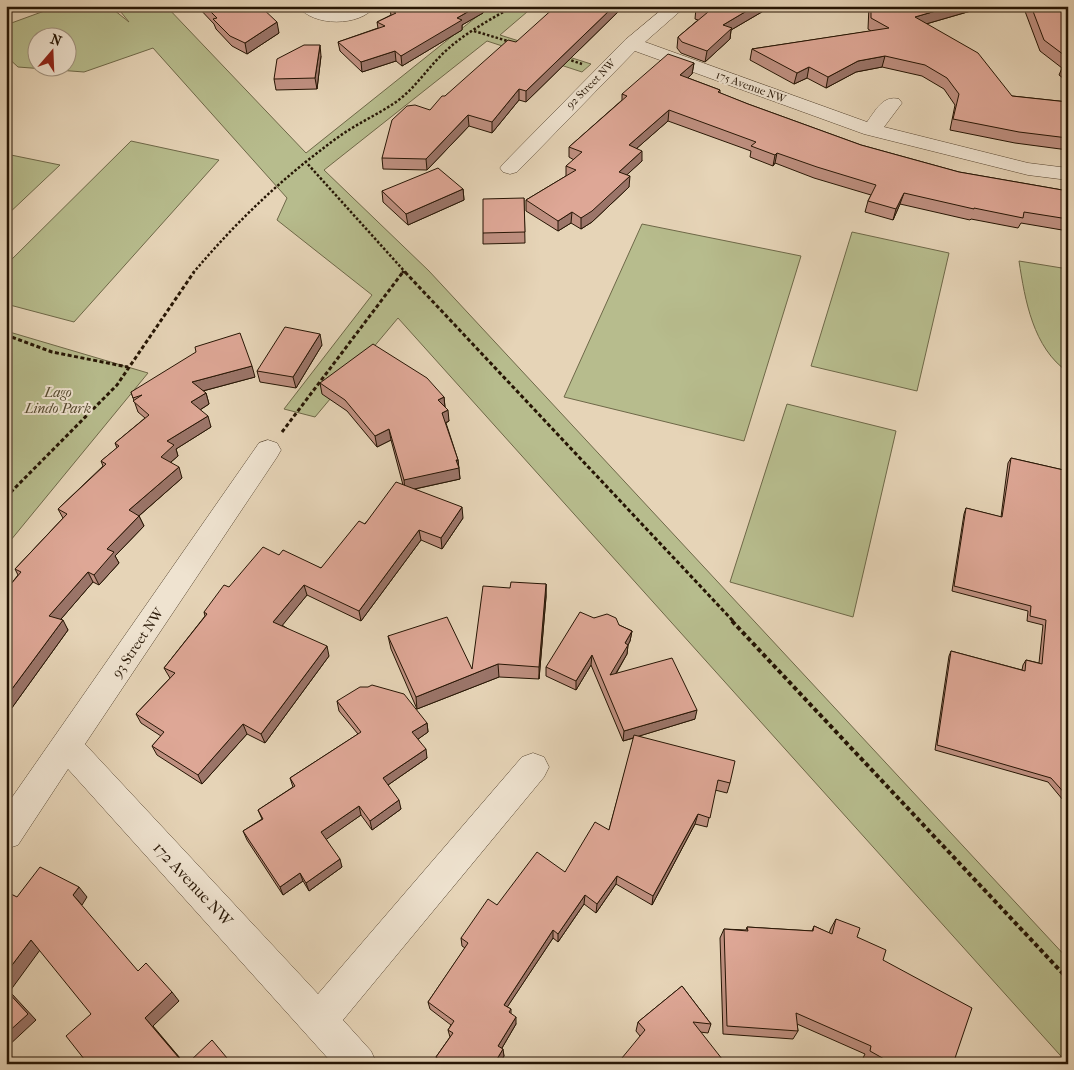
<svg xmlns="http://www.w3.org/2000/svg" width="1074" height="1070" viewBox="0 0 1074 1070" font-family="'IM FELL French Canon',serif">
	<rect width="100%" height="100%" fill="#e6d4b7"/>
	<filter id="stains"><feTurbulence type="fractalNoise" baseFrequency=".004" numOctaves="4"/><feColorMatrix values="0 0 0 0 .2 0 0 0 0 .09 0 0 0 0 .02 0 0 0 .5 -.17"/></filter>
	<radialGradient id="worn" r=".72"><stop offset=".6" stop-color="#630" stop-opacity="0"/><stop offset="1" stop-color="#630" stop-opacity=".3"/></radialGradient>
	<!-- green -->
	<path fill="#b7bc8d" stroke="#6e6848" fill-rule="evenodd" d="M58,6H109L129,22L116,6H166L306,153L490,6H534L500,35L591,64L582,72L487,41L324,170L429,271L1068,959V1064L398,318L315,417L284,409L372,295L277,220L287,198L153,48L84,72L18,67L6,56V25ZM38,38H68V68H38Z
		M131,141L219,160L74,322L6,304V265Z
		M6,154L60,165L6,216Z
		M642,224L801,256L744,441L564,397Z
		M852,232L949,253L917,391L811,366Z
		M1019,261L1068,269V372C1033,348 1025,300 1019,261Z
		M6,331L148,373L6,546Z
		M787,404L896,431L853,617L730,582Z"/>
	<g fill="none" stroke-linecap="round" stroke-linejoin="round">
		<defs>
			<path id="minor" d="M298,6H319L327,10L336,11L353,6H375C361,27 312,27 298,6Z
				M666,6H686L645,42L867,122C876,110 883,95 899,99L902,103L884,127L1028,163L1068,168V180L1028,175L864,134L635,51L517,172L510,174L503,172L500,168L503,164L625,40Z
				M268,440L277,443L281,450L277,457L85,744L318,994L522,757L533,753L544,757L549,767L544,777L343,1020L371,1051L377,1064H333L68,769L18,845L6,849V806L259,443Z"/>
		</defs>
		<!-- minor casing -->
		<use href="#minor" stroke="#564531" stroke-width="1"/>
		<!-- path-far2 -->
		<path stroke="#261504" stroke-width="2.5" stroke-dasharray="2.5 2" stroke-linecap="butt" d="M474,31L511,42
			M567,59L582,64
			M305,161L406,273
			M193,273C237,221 282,178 337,138C356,124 377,115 396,102C417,87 430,64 449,48C468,31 492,19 513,6
			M402,273L404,271"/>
		<!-- path-far1 -->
		<path stroke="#261504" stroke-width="3" stroke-dasharray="4 2.5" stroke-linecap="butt" d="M405,272L734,622
			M6,335L52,352L128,367
			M282,432L403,272
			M6,497L117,385L194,272"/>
		<!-- path -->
		<path stroke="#261504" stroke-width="4" stroke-dasharray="4.5 3" stroke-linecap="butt" d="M732,621L1068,979"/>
		<!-- minor -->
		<use href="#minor" fill="#efe3d0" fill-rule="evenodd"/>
	</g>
	<!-- wall -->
	<path fill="#bf9081" stroke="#261504" d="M197,6H260L279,33L247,54L232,46L216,29L214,24Z
		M394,6H483V13L462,25V30L402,66L396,61L362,72L340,51L338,42L378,28L377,22L391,15L390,10L394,8Z
		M624,6L526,102L519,100L492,133L469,126L427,170L383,169L382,158L430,110L445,96L516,42Z
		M699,6H772L731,30L730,39L705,62L681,53L677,48L678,37L698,20L695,19L696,8Z
		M869,6H988L926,24L1012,96L1068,102V150L1015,143L950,130L955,105L944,89L922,76L882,67L856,72L826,88L807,78L794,84L750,60L752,49L871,31L868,29Z
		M1023,6H1068V82L1059,75L1062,68L1040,51Z
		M321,56L317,89L276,90L274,79Z
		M694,63L692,74L688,78L720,90V93L748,104L861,145L959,172L1068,191V231L1021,223L1018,228L971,219L970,220L900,204L893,220L865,212L868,201L871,195L814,178L775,163L773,166L750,157L751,151L668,121L637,148L642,161L626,175L629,187L592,222L581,229L571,223L558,231L526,211V200L566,176V166L574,160L569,157V147L622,100V94Z
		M463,189L464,200L408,225L383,202L382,191Z
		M524,198L525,243L483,244V233Z
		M322,345L296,388L260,382L257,371Z
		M255,377L203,391L206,393L209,404L200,410L211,427L176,449L178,456L171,462L182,478L139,516L144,526L115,556L119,563L99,585L93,582L61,619L68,630L6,716V590L18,575L15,569L63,518L58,509L103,466L101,461L117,448L115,443L145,418L138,412L131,392Z
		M320,383L444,397L445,407L449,421L446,423L458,460L460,479L415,489L463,518L442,549L421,540L361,621L307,595L282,625L329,656L265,743L247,734L202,784L157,755L152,746L161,736L141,723L136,714L170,678L164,668L205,616L204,612L229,587L279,555L321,568L403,485L391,440L377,447L347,411L322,394Z
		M1011,458L1068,471V806L1048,782L935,750L949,656L951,651L1022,670L1023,665L1026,660L1039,663L1043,625L1027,621L1028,611L952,591L964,514L966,508L1001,517L1008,463Z
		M546,584V597L539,679L499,677L417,709L391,649L388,636L472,669L510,588Z
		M594,618L619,625L632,631L630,641L628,645L627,654L616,674L695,719L639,736L730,783L727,793L715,790L707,827L695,824L652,905L616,884L596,913L584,904L558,942L553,938L507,1007L511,1009V1014L516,1024L502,1048L504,1056L499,1064H438L436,1057L450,1037L448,1030L451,1025L430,1009L428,1002L465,948L462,946L461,938L497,905L565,872L609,830L634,738L623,741L591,665L576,690L546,676V667Z
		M337,701L427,723L428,732L418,739L427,758L388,785L401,809L372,830L361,815L326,839L342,867L309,891L303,881L283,895L247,840L243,831L262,819L258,810L293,787L290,778L358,734L339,711Z
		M836,919L883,960L953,1064H873L863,1058L865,1054L797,1024L798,1031L793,1039L723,1034L720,938L724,929L746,930L747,927L812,931L814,926L829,933L831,928Z
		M682,986L711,1024L708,1033L700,1032L640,1036L636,1031L638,1022Z"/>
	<!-- shaded-wall -->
	<path fill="#9b7569" stroke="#261504" d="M478,6H483V13L462,25V30L402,66L401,56L457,18Z
		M614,6H624L526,102V91Z
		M755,6H772L731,30L730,39L705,62L707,51L723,25Z
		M953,6H988L912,28L915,17Z
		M277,22L279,33L247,54L245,43Z
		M320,45L321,56L317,89L315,78Z
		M395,51L396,61L362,72L361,62Z
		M885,56L882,67L856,72L826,88L828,77L858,61Z
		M694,63L692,74L679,86L680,75Z
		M809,67L807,78L794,84L797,73Z
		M519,89V100L492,133V122Z
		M669,110L668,121L628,156L629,145Z
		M468,115L469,126L427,170L426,159Z
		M642,151V161L618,183L619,172Z
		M777,153L775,163L773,166L775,155Z
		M630,176L629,187L592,222L581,229V218Z
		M463,189L464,200L408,225L406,214Z
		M904,193L900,204L893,220L896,209Z
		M572,212L571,223L558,231V221Z
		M320,334L322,345L296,388L293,377Z
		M252,366L255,377L195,393L192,382Z
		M206,393L209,404L195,413L191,402Z
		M444,397L445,408L438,400Z
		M448,410L449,421L443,424L442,413Z
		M208,416L211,427L176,449L178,456L165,467L161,457L167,441Z
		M389,429L391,440L377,447L375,436Z
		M458,460L460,479L405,491L404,480Z
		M179,467L182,478L133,521L129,510Z
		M462,507L463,518L442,549L441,538Z
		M139,516L144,526L115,556L119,563L99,585L94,575L107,549Z
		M419,530L421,540L361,621L359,611Z
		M88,572L93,582L55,626L49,616Z
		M546,584V597L539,679V667Z
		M304,585L307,595L277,632L273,622Z
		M63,620L68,630L6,716V697Z
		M632,631L630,641L628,645L627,654L609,685L610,675L625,643Z
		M327,646L329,656L265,743L261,734Z
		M592,655L591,665L576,690V681Z
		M498,664L499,677L417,709L416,697Z
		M697,710L695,719L623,741L624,731Z
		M427,723L428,732L414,742L412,732Z
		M243,724L247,734L202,784L198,775Z
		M426,749L427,758L385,787L383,778Z
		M399,800L401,809L372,830L370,821Z
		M359,806L361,815L324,841L321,832Z
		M698,814L695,824L652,905L653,896Z
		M340,859L342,867L309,891L306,883Z
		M300,873L303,881L283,895L280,887Z
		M617,876L616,884L596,913L597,904Z
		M79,887L87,897L82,905L73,895Z
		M585,895L584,904L558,942V934Z
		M553,930V938L504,1012V1005Z
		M31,940L40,950L10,991L6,988V973Z
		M6,989L12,994L36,1020L6,1048Z
		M172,992L179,1001L153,1026L185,1064L145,1018Z
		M516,1017V1024L499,1053L498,1046Z
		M503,1049L504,1056L499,1064H494Z"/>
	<!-- building -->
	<path fill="#dea796" stroke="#261504" d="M205,6H260L277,22L245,43L230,36L213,19L217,18Z
		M397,6H478L457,18L462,20L401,56L395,51L361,62L338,42L385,26L377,22L396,13L390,10Z
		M556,6H614L526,91L519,89L492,122L468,115L426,159L382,158L392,120L407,106L415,105L430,110L442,96H445L508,40L516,42Z
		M699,6H755L723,25L732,28L707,51L682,42L678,37L708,12L696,8Z
		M871,6H953L915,17L978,53L1012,96L1068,102V138L1019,132L953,119L959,94L947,78L925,65L885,56L858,61L828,77L809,67L797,73L752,49L889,28L871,18Z
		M1031,6H1068V58L1044,40Z
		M304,45H320L315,78L274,79L277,59Z
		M668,54L694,63L680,75L720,90L718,92L748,104L861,145L959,172L1068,191V219L1024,212L1023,218L974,208V209L904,193L896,209L868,201L876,185L817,167L777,153L775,155L751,146L756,142L669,110L629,145L642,151L619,172L630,176L592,211L581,218L572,212L558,221L526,200L576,170L566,166L582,152L569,147L627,96L622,94Z
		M1068,63V67L1063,64Z
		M438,168L463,189L406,214L382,191Z
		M524,198L525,232L483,233V199Z
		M285,327L320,334L293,377L257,371Z
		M240,333L252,366L192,382L206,393L191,402L208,416L167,441L174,445L161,457L179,467L129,510L139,516L107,549L114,552L94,575L88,572L49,616L63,620L6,697V590L21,572L15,569L67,514L58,509L106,464L101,461L119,446L115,443L149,415L133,401L142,395L133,398L131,392L196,352L195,347Z
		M373,344L427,378L444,397L438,400L448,410L442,413L458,460H456L459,468L404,480L389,429L375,436L345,400L320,383Z
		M1011,458L1068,471V797L1051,778L937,745L951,651L1025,671L1026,660L1042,664L1046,620L1030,616L1031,606L954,586L966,508L1002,517Z
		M396,482L462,507L441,538L419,530L359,611L304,585L273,622L327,646L261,734L243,724L198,775L152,746L164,732L136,714L175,673L164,668L207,614L204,612L224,585L229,587L263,547L279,555L283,550L321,568L359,521L365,524Z
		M511,582L546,584L539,667L498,664L416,697L388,636L447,617L472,669L483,586L510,588Z
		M580,612L594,618L607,614L616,618L619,625L632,631L625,643L628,645L610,675L672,658L697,710L624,731L592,655L576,681L546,667Z
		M372,685L404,694L427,723L412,732L426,749L383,778L399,800L370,821L359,806L321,832L340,859L306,883L300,873L280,887L243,831L263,819L258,810L295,786L290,778L361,732L337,701L360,687H368Z
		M634,735L735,761L730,783L718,780L710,818L698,814L653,896L617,876L597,904L585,895L558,934L553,930L504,1005L511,1009L509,1012L516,1017L498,1046L503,1049L494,1064H445L436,1057L453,1033L448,1030L454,1021L428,1002L468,943L461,938L488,899L497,905L537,852L565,872L595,822L609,830Z
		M40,867L79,887L73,895L138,971L146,963L172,992L145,1018L184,1064H88L66,1036L91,1014L31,940L6,973V897L9,893L17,897Z
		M836,919L860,928L857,937L886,950L883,960L972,1008L953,1064H893L870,1051L871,1046L796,1013L798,1031L727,1026L724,929L748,931L747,927L813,931L814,926L832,934Z
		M682,986L711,1024L693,1022L726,1064H617L645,1030L638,1022Z
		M6,990L28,1014L6,1034Z
		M212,1040L232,1064H187Z"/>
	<g text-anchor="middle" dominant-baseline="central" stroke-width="4" stroke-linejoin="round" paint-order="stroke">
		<!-- far-street labels -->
		<g font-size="11" fill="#261504" stroke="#efe3d0">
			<text transform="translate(591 84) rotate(-45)">92 Street NW</text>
			<text transform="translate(751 87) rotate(20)">175 Avenue NW</text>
		</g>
		<!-- park labels -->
		<g font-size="14" font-style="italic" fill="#52472d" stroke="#efe3d0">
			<text x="58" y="392">Lago<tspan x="58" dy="16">Lindo Park</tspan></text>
		</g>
		<!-- street labels -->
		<g font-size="14" fill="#261504" stroke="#efe3d0">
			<text transform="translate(138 643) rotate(-56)">93 Street NW</text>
		</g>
		<!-- near-street labels -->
		<g font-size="16" fill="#261504" stroke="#efe3d0">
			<text transform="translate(193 884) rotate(47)">172 Avenue NW</text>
		</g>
	</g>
	<!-- margin -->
	<rect width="1074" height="1070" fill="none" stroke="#e6d4b7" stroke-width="25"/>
	<rect x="8" y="8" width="1059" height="1055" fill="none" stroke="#261504" stroke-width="2.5"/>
	<rect x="12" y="12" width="1049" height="1045" fill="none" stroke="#261504"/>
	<!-- north arrow -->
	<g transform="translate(52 52) rotate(19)"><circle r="24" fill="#efe3d0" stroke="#9f917e"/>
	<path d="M0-4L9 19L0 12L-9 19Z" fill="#8f2418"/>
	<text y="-8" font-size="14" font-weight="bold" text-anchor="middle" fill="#261504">N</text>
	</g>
	<rect width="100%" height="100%" filter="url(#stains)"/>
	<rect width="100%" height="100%" fill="url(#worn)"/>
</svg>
